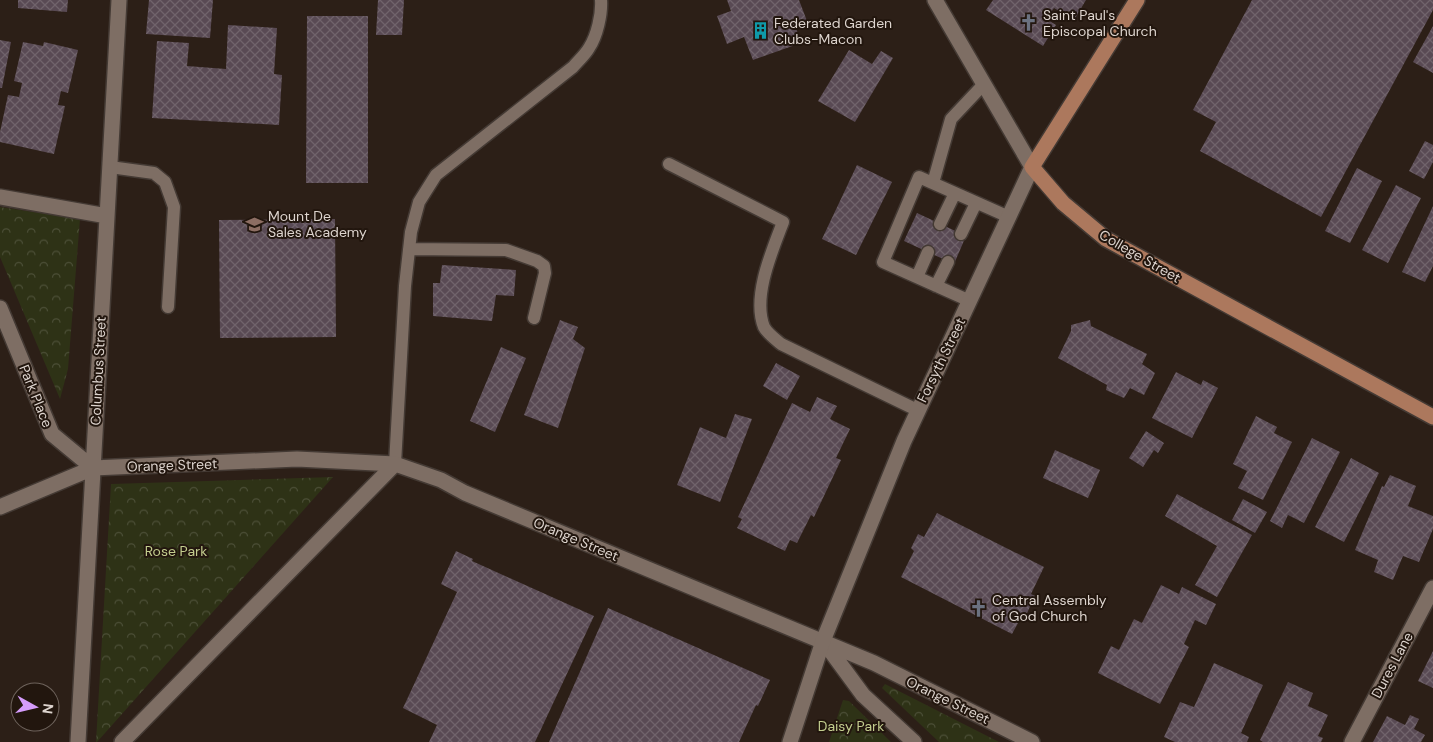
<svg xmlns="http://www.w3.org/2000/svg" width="1433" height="742" viewBox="0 0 1433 742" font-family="'DM Sans',sans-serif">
	<defs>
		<pattern id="park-crowns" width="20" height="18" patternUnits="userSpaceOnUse" patternTransform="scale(1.25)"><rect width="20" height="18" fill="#2e3216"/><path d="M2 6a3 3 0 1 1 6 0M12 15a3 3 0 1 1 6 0" fill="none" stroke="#4c4f37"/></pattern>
		<pattern id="building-cross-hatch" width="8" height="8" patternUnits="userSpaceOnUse" patternTransform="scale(1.25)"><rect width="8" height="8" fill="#594a54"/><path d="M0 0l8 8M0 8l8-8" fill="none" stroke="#70636b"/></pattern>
	</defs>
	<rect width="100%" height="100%" fill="#2c1f17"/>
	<!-- park -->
	<path fill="url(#park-crowns)" d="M0,207L80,219L68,369L60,399L0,257Z
		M333,477L97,742H96L111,484Z
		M885,684L999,742H939L882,688Z
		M843,700L849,701L891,742H829Z"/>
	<!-- building -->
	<path fill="url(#building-cross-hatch)" d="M18,0H68L67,12L18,8Z
		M149,0H213L210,38L146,34Z
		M378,0H404L402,35H376Z
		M727,0H799L807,21L795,25L801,43L753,60L744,37L727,44L717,16L731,11Z
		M993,0H1086L1074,20L1054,8L1046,19L1056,25L1043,46L986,10Z
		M1252,0H1433V10L1321,217L1200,151L1216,122L1193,110Z
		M307,16H368V183H306Z
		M228,25L277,28L274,74L282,75L279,125L152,118L157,41L189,43L187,66L226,69Z
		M1433,26V73L1413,62Z
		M0,40L11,42L2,88H0Z
		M23,42L43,46L44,42L78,50L68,93L61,91L58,105L65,106L54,154L0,142V132L8,95L19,97L22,83L14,81Z
		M849,50L872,64L881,51L893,58L855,122L818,101Z
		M1425,141L1433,145V162L1424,179L1409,171Z
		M857,165L892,182L856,255L822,239Z
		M1357,168L1382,181L1350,243L1325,231Z
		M1396,185L1421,198L1388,263L1362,250Z
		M1433,206V266L1425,282L1402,272Z
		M917,213L966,236L954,264L904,241Z
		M335,219L336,337L220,338L219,220Z
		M442,265L516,270L514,296L496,295L492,321L433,316V283H440Z
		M560,320L578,327L573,339L585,348L558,428L524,415Z
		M1090,320L1091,326L1147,354L1142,364L1155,373L1144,395L1130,388L1124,398L1106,390L1107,385L1058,358L1071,331V325Z
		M501,347L526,358L495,432L470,421Z
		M776,363L800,376L787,400L763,386Z
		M1176,372L1201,385L1203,380L1218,388L1192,438L1152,418Z
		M817,397L837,406L830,419L850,429L836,458L841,460L814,517L811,515L797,543L790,540L785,551L737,528L742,519L738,517L792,403L810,412Z
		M735,414L752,419L720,502L677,485L700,427L726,438Z
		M1256,416L1277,427L1274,433L1292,442L1263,500L1238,488L1247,471L1233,464Z
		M1146,431L1164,443L1158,453L1154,450L1143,467L1129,458Z
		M1312,438L1340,452L1304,523L1288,515L1282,528L1270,521Z
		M1055,450L1100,470L1088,498L1043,478Z
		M1351,458L1379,473L1344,542L1315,527Z
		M1390,475L1416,486L1408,506L1433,516V529L1419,562L1403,556L1393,580L1374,572L1378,560L1355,550L1382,486L1384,487Z
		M1177,494L1252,535L1217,597L1195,585L1217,546L1165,516Z
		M1243,499L1267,512L1255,533L1232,520Z
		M937,513L1044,567L1031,594L1035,596L1027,613L1024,612L1012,634L901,577L914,551L911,548L918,534L924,537Z
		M456,551L473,559L472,561L594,616L535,742H429L437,725L403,708L457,592L441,584Z
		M1161,585L1179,594L1182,587L1216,604L1206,625L1195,620L1184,644L1189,647L1160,704L1098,673L1111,646L1119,650L1134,619L1142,623Z
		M608,608L770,680L758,706L756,705L739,742H549Z
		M1433,651V688L1418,681Z
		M1214,663L1263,685L1241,733L1249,737L1247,742H1175L1164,737L1180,702L1194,707Z
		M1288,682L1313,693L1308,706L1328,715L1318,736L1323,738L1321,742H1263L1260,740Z
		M1410,715L1419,719L1414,729L1425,735L1421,742H1373L1387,716L1405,725Z"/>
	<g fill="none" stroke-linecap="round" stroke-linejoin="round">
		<defs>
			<path id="lane" d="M669,164L783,222C772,251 752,297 764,327C767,333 775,339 781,344L917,410
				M110,167L154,173L165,182L174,207L168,307
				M933,183L951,119L983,85
				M940,224L955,193
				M961,234L976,203
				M409,249L506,250L537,261L544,266L545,273L534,318
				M917,277L928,252
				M936,286L948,262
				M970,301L883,262L919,177L1009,217
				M395,464L405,286L411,232L419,202L436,175L573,67C578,61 585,55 589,48C597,36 602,14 601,0"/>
			<path id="street" d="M0,197L107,216
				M0,308L52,434L93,468
				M0,507L93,468L297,459L395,464L441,480L465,493L874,663L1032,742
				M824,642L863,695L914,742
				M78,742L119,0
				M122,742L395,464
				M1352,742L1433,588"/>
			<path id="secondary" d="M790,742L823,641L904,441L1032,167L935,0"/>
			<path id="primary" d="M1137,0L1032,167L1063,203L1106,239L1433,417"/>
		</defs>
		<!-- lane casing -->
		<use href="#lane" stroke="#443a34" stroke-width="15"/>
		<!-- street casing -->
		<use href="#street" stroke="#443a34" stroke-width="18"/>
		<!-- secondary casing -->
		<use href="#secondary" stroke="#443a34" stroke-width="18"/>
		<!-- primary casing -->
		<use href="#primary" stroke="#443a34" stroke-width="18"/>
		<!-- lane -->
		<use href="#lane" stroke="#7e6e64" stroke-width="12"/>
		<!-- street -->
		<use href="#street" stroke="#7e6e64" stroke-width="15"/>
		<!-- secondary -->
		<use href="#secondary" stroke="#7e6e64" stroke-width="15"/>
		<!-- primary -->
		<use href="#primary" stroke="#ac785d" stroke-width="15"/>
	</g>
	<!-- icons -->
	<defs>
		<symbol id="church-bare" viewBox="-9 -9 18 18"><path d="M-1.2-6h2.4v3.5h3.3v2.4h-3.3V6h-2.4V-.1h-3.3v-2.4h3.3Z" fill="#6b7280" stroke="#22160e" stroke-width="2.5" paint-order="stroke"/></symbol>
		<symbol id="building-bare" viewBox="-9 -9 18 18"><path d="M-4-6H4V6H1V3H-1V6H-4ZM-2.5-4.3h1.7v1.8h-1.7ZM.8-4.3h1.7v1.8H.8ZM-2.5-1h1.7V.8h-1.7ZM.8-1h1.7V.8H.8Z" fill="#0f9aa8" stroke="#22160e" stroke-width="2.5" paint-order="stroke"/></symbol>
		<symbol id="school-bare" viewBox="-9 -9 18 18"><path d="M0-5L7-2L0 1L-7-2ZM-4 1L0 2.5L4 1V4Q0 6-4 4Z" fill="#8d6e63" stroke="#22160e" stroke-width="2.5" paint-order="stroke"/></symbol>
	</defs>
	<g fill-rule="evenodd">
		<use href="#church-bare" x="1016" y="10" width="25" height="25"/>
		<use href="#building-bare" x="748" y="18" width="25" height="25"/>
		<use href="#school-bare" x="242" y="212" width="25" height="25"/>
		<use href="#church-bare" x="966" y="596" width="25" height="25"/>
	</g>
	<g text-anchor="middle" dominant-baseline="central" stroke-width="4" stroke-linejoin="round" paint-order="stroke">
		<!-- poi labels -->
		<g font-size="14" fill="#ddd4ce" stroke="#22160e" text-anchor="start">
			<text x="1043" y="15">Saint Paul's<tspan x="1043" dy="16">Episcopal Church</tspan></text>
			<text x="774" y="23">Federated Garden<tspan x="774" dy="16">Clubs-Macon</tspan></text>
			<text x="268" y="216">Mount De<tspan x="268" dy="16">Sales Academy</tspan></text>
			<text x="992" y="600">Central Assembly<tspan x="992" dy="16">of God Church</tspan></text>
		</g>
		<!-- street labels -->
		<g font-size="14" fill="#ddd4ce" stroke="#22160e">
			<text transform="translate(1140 256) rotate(30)">College Street</text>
			<text transform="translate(941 360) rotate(-64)">Forsyth Street</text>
			<text transform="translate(98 371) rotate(-87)">Columbus Street</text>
			<text transform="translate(36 396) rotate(68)">Park Place</text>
			<text transform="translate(172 465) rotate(-2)">Orange Street</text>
			<text transform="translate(576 539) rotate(23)">Orange Street</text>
			<text transform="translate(1392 665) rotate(-62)">Dures Lane</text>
			<text transform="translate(948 700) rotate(26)">Orange Street</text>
		</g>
		<!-- park labels -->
		<g font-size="14" fill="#c3cd8e" stroke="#22160e">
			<text x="176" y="551">Rose Park</text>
			<text x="851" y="726">Daisy Park</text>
		</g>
	</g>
	<!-- north arrow -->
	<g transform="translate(35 707) rotate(98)"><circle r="24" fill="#22160e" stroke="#6d625b"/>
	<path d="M0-4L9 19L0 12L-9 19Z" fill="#d59cfb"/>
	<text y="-8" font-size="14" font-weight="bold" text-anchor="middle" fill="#ddd4ce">N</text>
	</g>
</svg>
